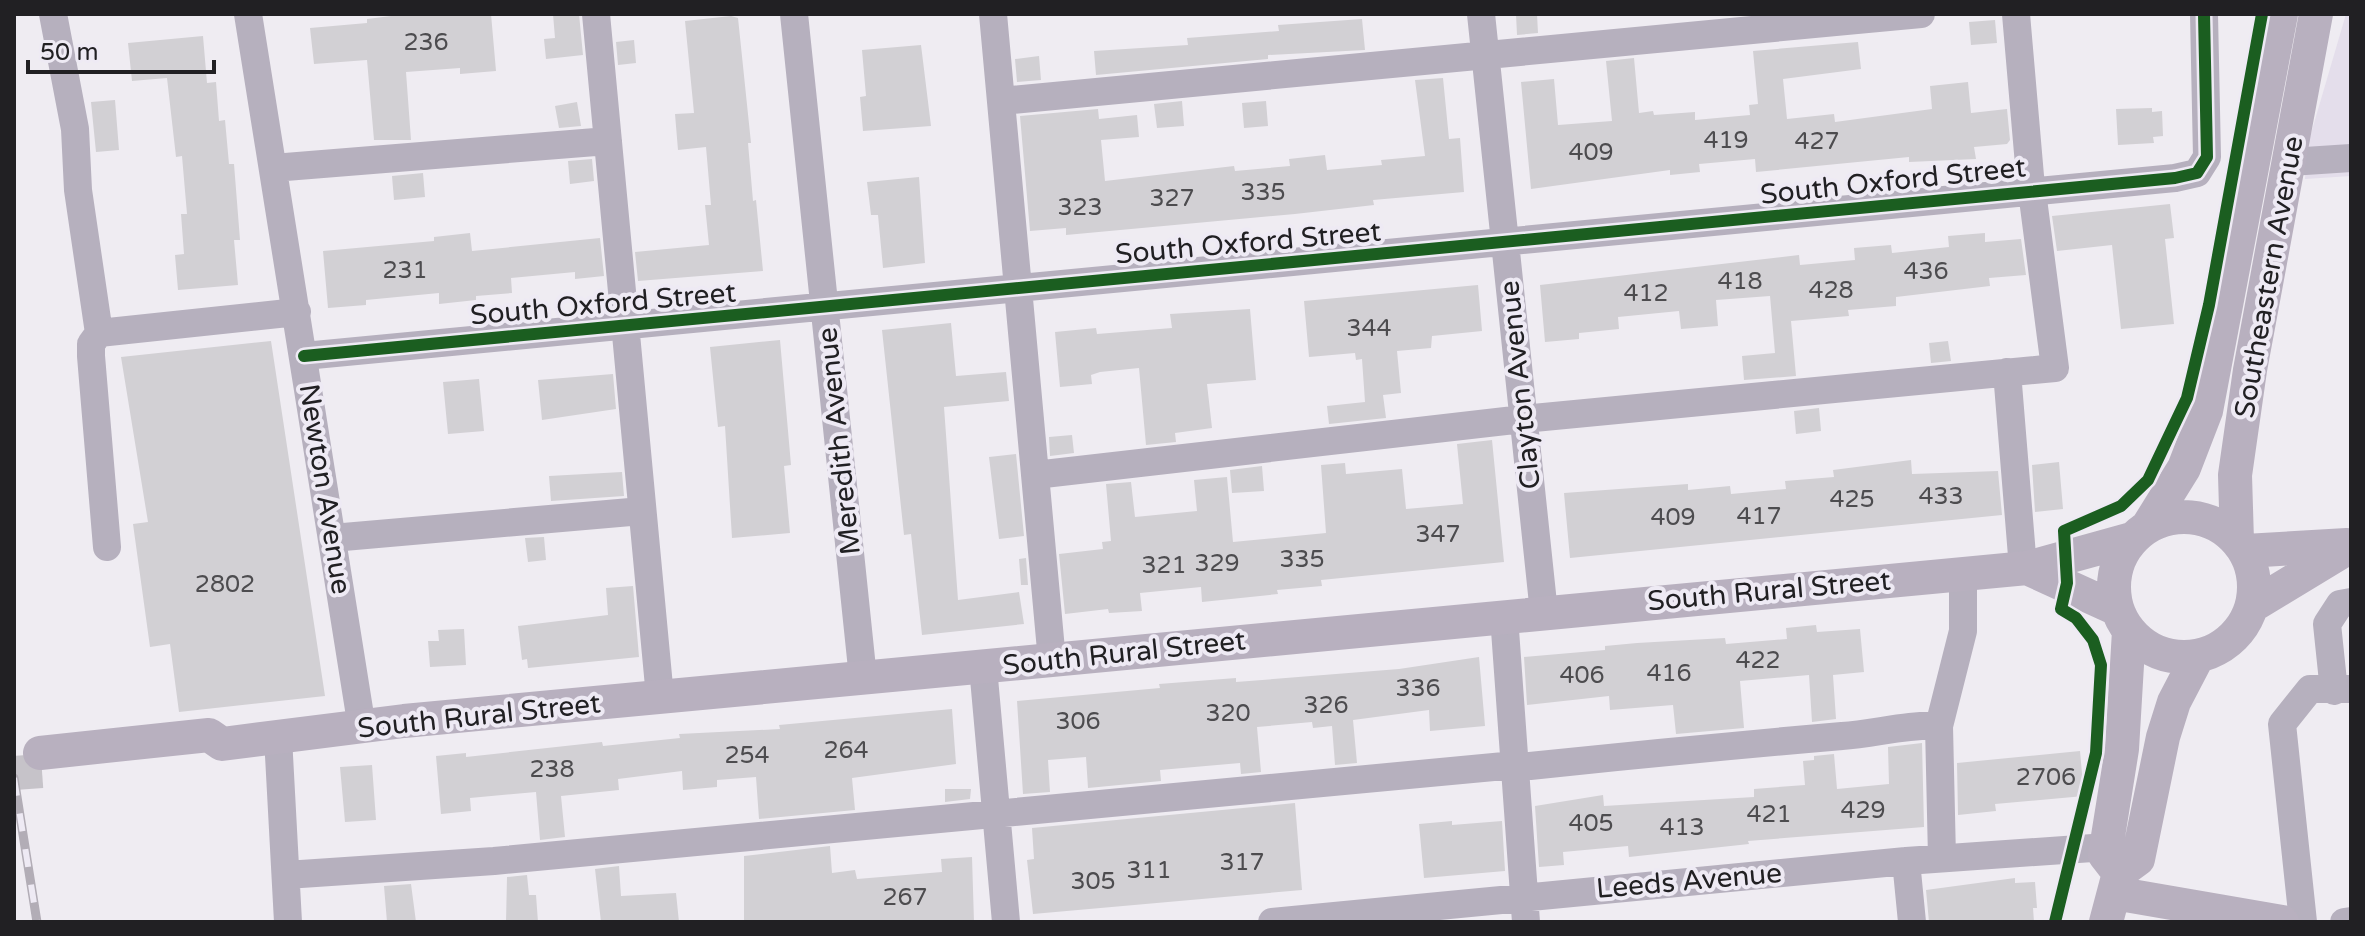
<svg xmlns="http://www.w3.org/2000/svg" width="2365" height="936" viewBox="0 0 2365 936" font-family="'Varela Round',sans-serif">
	<rect width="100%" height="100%" fill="#efecf2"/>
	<!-- built -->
	<path fill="#e4deeb" d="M2346,14H2351V176L2305,179L2307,147Z"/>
	<!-- building -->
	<path fill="#d2d0d4" d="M407,14H491L496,71L460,74V68L406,72L411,140H374L367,60L314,64L310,28L367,23V19Z
		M553,14H579L583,55L546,59L544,39L555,38Z
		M1516,14H1537L1538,33L1517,35Z
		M731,16L738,18L751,143H748L753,201L756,200L763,271L638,281L635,252L709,245L705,205H711L706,147L678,150L675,114L694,113L685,21Z
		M1362,19L1365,50L1268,55V59L1096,75L1094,51L1188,45L1187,38L1279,31L1278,25Z
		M1995,20L1997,43L1971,45L1969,22Z
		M203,36L207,83L216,82L219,121L225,120L229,164H234L240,240H234L238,285L178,290L175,255L184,254L181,214H187L182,156L176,157L167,78L132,81L128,43Z
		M634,40L636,63L618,65L616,42Z
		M1858,42L1861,69L1783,79L1787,119L1834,114L1835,122L1932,109L1930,86L1968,82L1971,113L2007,109L2010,140L2007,144L1974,147L1976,159L1909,162V157L1756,172L1755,159L1699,164L1700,172L1670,175V170L1531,189L1521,82L1554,79L1558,125L1612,121L1606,61L1634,58L1639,113L1653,111L1654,115L1695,112V120L1750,115L1749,105L1758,104L1753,51Z
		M921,45L931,126L863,131L860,97L866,96L862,50Z
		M1039,56L1041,80L1017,82L1015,59Z
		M1443,78L1449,139L1460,138L1464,192L1373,200L1374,205L1295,214L1066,235V228L1030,231L1020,116L1098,109L1099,119L1137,115L1139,137L1101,140L1105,181L1234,166L1235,171L1290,166L1289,159L1325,155L1327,170L1382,165L1381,160L1425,156L1415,80Z
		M115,100L119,150L96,152L91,102Z
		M1182,101L1184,126L1157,128L1154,104Z
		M1266,101L1268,126L1244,128L1242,103Z
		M577,102L581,126L559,128L555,106Z
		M2152,108V112L2162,111L2163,136L2153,137L2154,143L2118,145L2116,109Z
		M592,159L594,181L570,184L568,161Z
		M423,173L425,197L394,200L392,176Z
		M919,177L925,263L883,268L878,215H871L867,182Z
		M2170,204L2174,238L2165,239L2174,324L2121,329L2112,245L2057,251L2052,216Z
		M470,233L472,251L600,238L604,276L575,279V272L511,278L512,293L476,296V300L439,304V293L366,300V305L328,308L323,251L434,241V237Z
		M1985,233V242L2021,239L2026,275L1989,278L1990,286L1896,297V306L1848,310L1849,316L1791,321L1796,376L1744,380L1742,356L1775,353L1770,296L1716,300L1718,326L1681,329L1679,311L1618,317L1619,329L1579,333V339L1545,342L1540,285L1799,255L1800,265L1855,260L1854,248L1891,245L1892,253L1949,247L1948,236Z
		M1478,285L1482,331L1432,336L1431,348L1397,351L1401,393L1383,395L1386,418L1329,424L1327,406L1365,402L1362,359L1356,360L1355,353L1309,357L1304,301Z
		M1250,309L1256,380L1207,384L1212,428L1175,433L1176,442L1146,445L1139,368L1100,372L1091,375L1092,384L1060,387L1055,332L1096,328L1097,334L1172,328L1170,314Z
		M951,323L956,376L1006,372L1009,401L944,407L958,600L1019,592L1024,624L922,635L911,534L904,535L882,330Z
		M780,340L791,465L784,466L790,533L732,538L725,426L718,427L710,347Z
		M271,341L325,696L179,712L170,644L150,647L133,524L148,522L121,357Z
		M1948,341L1951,361L1931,363L1929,343Z
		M613,374L616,409L542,420L538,380Z
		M479,379L484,431L448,434L443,382Z
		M1819,408L1821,431L1796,434L1794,411Z
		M1072,435L1074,453L1050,456L1049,437Z
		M1492,440L1504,562L1321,580L1322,586L1277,590L1278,594L1202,602L1201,587L1140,593L1142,611L1109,613L1108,609L1065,614L1059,554L1103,549L1102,542L1111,541L1106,484L1131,482L1135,517L1197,511L1194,480L1227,477L1233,542L1326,533L1321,465L1345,463L1346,474L1402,469L1406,509L1463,504L1457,444Z
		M1016,454L1024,536L999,539L989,457Z
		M1911,460L1912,474L1998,471L2002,515L1570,558L1564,493L1688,484V490L1730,486L1731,494L1786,489L1785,481L1834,477L1833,470Z
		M2059,462L2063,509L2035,512L2032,465Z
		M1262,466L1264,491L1232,493L1230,470Z
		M622,472L624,496L551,501L549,476Z
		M544,537L546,560L528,562L525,538Z
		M1026,558L1028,585H1021L1019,559Z
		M633,586L639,657L528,668L527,659L522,660L518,626L608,615L606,588Z
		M1816,625L1817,632L1860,629L1864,672L1833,675L1836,719L1812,722L1809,675L1740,681L1744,728L1676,734L1673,705L1610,710L1609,696L1527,705L1524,657L1605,650V646L1637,643L1725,638L1726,644L1787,639L1786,628Z
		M464,629L466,665L430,667L428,641H439L438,630Z
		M1479,657L1485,726L1430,731L1429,710L1353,720L1357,763L1335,765L1332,726L1313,728L1312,722L1257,727L1261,772L1241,774L1240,763L1160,770L1161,781L1088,788L1086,757L1048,760L1050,792L1023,794L1017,701L1160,688L1159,684L1236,678V682L1399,669Z
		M952,709L956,764L852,778L855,810L759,819L756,777L717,780V787L683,790L682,771L618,779L619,790L561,796L565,837L540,840L536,792L470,798L471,811L441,814L436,756L466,753V757L602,742L603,746L680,738L679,734L780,729L779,725Z
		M1922,743L1924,827L1748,841L1749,844L1629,857L1628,846L1563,852L1564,865L1539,867L1535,806L1603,795L1604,806L1754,797V789L1805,785L1803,761L1814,760V756L1834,754L1837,789L1889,784L1888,747Z
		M2080,751L2084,796L1995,804L1996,811L1958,815L1957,763Z
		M372,765L376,820L345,822L340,767Z
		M945,789H971L970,799L945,802Z
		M1295,803L1302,890L1033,914L1027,860L1034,859L1032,828Z
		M1452,821V825L1502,821L1505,871L1424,878L1419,824Z
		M830,846L832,873L855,870L857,879L942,872L941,859L972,857L974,922H744V856Z
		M619,866L621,896L676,893L679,922H601L595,869Z
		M527,875L529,895H536L538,922H506L507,877Z
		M2015,878V883L2035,882L2037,908H2033L2034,922H1929L1926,890Z
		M411,884L416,922H387L384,886Z"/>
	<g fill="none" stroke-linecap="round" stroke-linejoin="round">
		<!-- major-tunnel -->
		<path stroke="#c6c3c9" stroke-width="34" stroke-dasharray="34 17" stroke-linecap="butt" d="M14,773L42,771"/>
		<!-- minor -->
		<path stroke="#b6b0be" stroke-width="28" d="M53,14L75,129L78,190L99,333
			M248,14L362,728
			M596,14L660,697
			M794,14L863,678
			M993,14L1052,661
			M1481,14L1544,613
			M1001,101L1921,14
			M2290,162L2351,158
			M273,168L608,141
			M304,356L2175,178L2197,173L2207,157L2204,14
			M2007,372L2023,568
			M1035,475L1523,419L2055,368L2030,176L2016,14
			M332,538L642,511
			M107,547L91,356V344L99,333L297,312
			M1504,616L1526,922
			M983,667L1006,922
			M2334,691L2327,624L2340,604L2351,602
			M278,737L288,922
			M1942,858L1939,726L1963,631V573
			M1906,861L1912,922
			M286,875L494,861L1515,765L1530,766C1634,755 1738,745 1842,736C1875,734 1906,724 1939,726
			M1272,922L1906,861L2107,847
			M2303,922L2282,724L2310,689H2351
			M2344,922L2351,921"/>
		<!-- major -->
		<path stroke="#b8b0bf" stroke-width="34" d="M2114 587a70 70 0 1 1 140 0a70 70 0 1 1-140 0Z
			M2148,526L2184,468L2206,411L2281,14
			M2237,541L2235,475L2250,370L2316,14
			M2245,551L2347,545
			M2027,568L2117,609
			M2252,606L2351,546
			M40,753L209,735L222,744L404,721L2027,568L2132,539
			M2119,873L2105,855L2122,749L2129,631
			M2114,893L2282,922
			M2106,922L2119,873L2138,859L2163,737L2174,702L2198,656"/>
		<defs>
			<path id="rail" d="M14,778L37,922"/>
		</defs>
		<!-- rail casing -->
		<use href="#rail" stroke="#b2adb6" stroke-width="9"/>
		<!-- rail -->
		<use href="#rail" stroke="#eeeaf4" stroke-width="6" stroke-dasharray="18" stroke-linecap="butt"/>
		<defs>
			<path id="cycleway" d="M304,356L2175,178L2197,173L2207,157L2204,14
				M2055,922L2096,753L2101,665L2093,640L2076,618L2061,609L2067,583L2064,531L2121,506L2148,480L2187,398L2209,305L2262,14"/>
		</defs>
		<!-- cycleway casing -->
		<use href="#cycleway" stroke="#eeeaf4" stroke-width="17"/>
		<!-- cycleway -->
		<use href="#cycleway" stroke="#1b5e20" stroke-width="12"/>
	</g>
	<g text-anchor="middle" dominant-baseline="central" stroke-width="8" stroke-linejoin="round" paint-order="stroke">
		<!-- number labels -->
		<g font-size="24" fill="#4d4c4f">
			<text x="426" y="42">236</text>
			<text x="1726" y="140">419</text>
			<text x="1817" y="141">427</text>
			<text x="1591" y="152">409</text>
			<text x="1263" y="192">335</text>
			<text x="1172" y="198">327</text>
			<text x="1080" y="207">323</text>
			<text x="405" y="270">231</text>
			<text x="1926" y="271">436</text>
			<text x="1740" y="281">418</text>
			<text x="1831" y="290">428</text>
			<text x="1646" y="293">412</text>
			<text x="1369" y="328">344</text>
			<text x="1941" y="496">433</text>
			<text x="1852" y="499">425</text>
			<text x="1759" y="516">417</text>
			<text x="1673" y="517">409</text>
			<text x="1438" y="534">347</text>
			<text x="1302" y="559">335</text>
			<text x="1217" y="563">329</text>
			<text x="1164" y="565">321</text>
			<text x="225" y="584">2802</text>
			<text x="1758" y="660">422</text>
			<text x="1669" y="673">416</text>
			<text x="1582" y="675">406</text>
			<text x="1418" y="688">336</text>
			<text x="1326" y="705">326</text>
			<text x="1228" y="713">320</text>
			<text x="1078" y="721">306</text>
			<text x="846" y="750">264</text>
			<text x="747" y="755">254</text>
			<text x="552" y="769">238</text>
			<text x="2046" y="777">2706</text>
			<text x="1863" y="810">429</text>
			<text x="1769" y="814">421</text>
			<text x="1591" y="823">405</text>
			<text x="1682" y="827">413</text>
			<text x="1242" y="862">317</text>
			<text x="1149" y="870">311</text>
			<text x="1093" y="881">305</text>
			<text x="905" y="897">267</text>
		</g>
		<!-- street labels -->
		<g font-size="28" fill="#212023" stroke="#eeeaf4">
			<text transform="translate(1893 181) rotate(-6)">South Oxford Street</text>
			<text transform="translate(1248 243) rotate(-5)">South Oxford Street</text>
			<text transform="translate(2269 277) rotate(-80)">Southeastern Avenue</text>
			<text transform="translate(603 304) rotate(-5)">South Oxford Street</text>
			<text transform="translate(1520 385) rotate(-96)">Clayton Avenue</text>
			<text transform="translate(839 441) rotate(-96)">Meredith Avenue</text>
			<text transform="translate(325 489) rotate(81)">Newton Avenue</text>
			<text transform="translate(1769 591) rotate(-5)">South Rural Street</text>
			<text transform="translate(1124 653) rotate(-6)">South Rural Street</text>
			<text transform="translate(479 716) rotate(-6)">South Rural Street</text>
			<text transform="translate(1689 881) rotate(-5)">Leeds Avenue</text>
		</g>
	</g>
	<!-- border -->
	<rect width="2365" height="936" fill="none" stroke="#212023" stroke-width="32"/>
	<!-- scale -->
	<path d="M28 60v12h186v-12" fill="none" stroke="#212023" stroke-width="4"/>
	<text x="40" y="60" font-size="24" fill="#212023" stroke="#eeeaf4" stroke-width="6" paint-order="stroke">50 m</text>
</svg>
